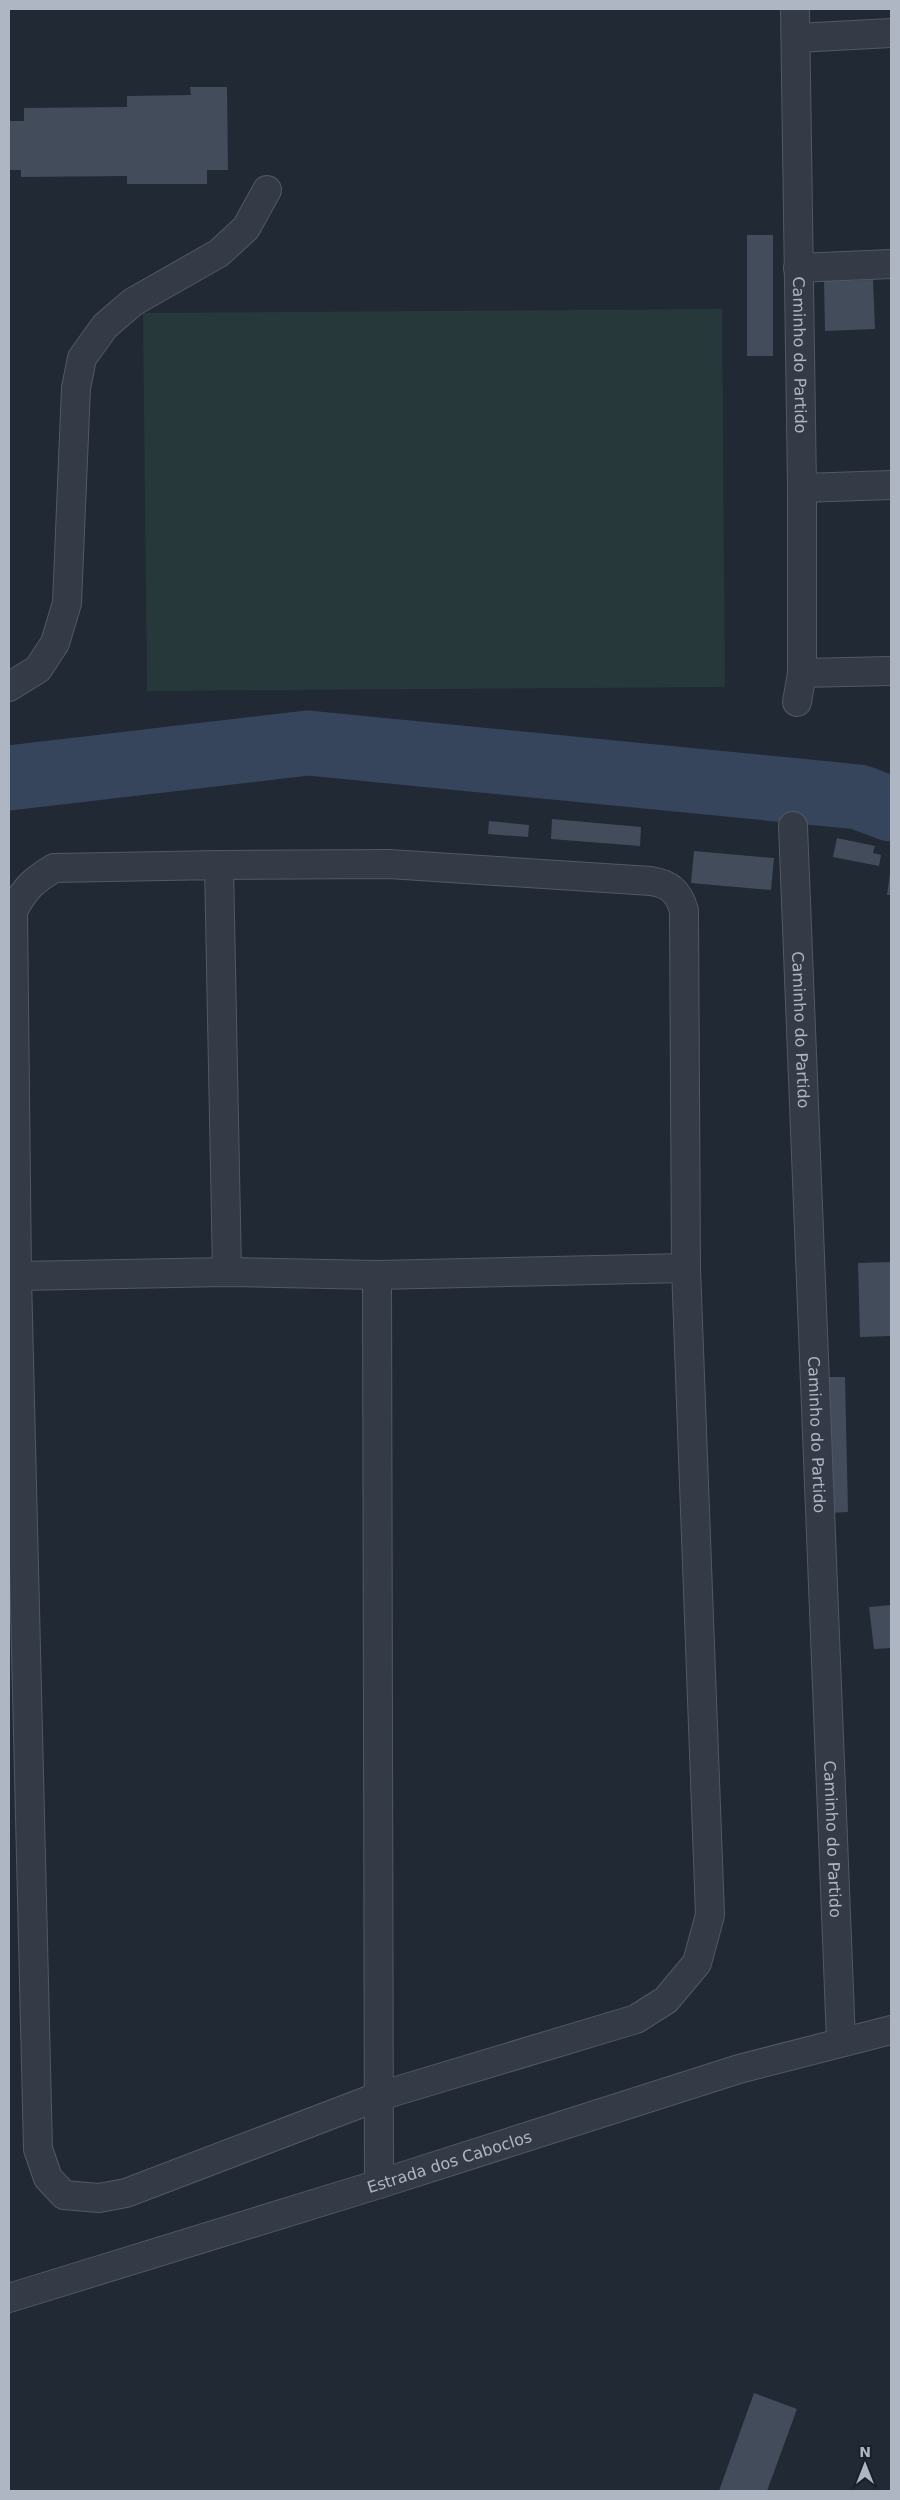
<svg xmlns="http://www.w3.org/2000/svg" width="900" height="2500" viewBox="0 0 900 2500" font-family="'DejaVu Sans',sans-serif">
	<rect width="100%" height="100%" fill="#212935"/>
	<!-- green -->
	<path fill="#263839" d="M722,309L725,687L147,691L143,313Z"/>
	<g fill="none" stroke-linecap="round" stroke-linejoin="round">
		<!-- river -->
		<path stroke="#36445c" stroke-width="65" d="M9,778L308,743L859,797L891,809"/>
	</g>
	<!-- building -->
	<path fill="#434c5a" d="M190,87H227L228,170H207V184H127V176L21,177V170H9V121H24V108L127,107V96L191,95Z
		M747,235H773V356H747Z
		M873,280L875,329L825,331L824,281Z
		M552,819L641,827L640,846L551,839Z
		M489,821L529,825L528,837L488,834Z
		M837,838L875,846L873,853L881,855L879,866L833,857Z
		M694,851L774,858L771,890L691,883Z
		M890,873H891V895H887Z
		M891,1262V1336L860,1337L858,1263Z
		M826,1377H845L848,1512L829,1513Z
		M891,1605V1648L874,1649L869,1607Z
		M754,2393L797,2409L767,2491H719Z"/>
	<g fill="none" stroke-linecap="round" stroke-linejoin="round">
		<defs>
			<g id="minor">
				<path id="s1" d="M795,9L802,488V673L797,702"/>
				<path d="M796,38L891,33"/>
				<path d="M798,268L891,264"/>
				<path d="M802,488L891,485"/>
				<path d="M802,673L891,671"/>
				<path d="M9,687L38,669L55,643L67,603L76,388L82,358L105,326L133,302L219,253L246,228L267,190"/>
				<path id="s2" d="M793,826L841,2041"/>
				<path d="M219,865L389,864L651,881C670,884 679,892 684,911L686,1268L710,1915L697,1963L666,2000L636,2019L380,2096L126,2193L99,2198L64,2195L48,2178L38,2149L17,1276L13,911C25,888 33,881 54,868L219,865L227,1272"/>
				<path d="M377,1275L379,2184"/>
				<path d="M17,1276L227,1272L377,1275L686,1268"/>
			</g>
			<g id="tertiary">
				<path id="s3" d="M9,2298L379,2184L739,2069L891,2030"/>
			</g>
		</defs>
		<!-- minor casing -->
		<use href="#minor" stroke="#525964" stroke-width="30"/>
		<!-- tertiary casing -->
		<use href="#tertiary" stroke="#525964" stroke-width="30"/>
		<!-- minor -->
		<use href="#minor" stroke="#353b46" stroke-width="28"/>
		<!-- tertiary -->
		<use href="#tertiary" stroke="#353b46" stroke-width="28"/>
	</g>
	<g text-anchor="middle" dominant-baseline="central" stroke-width="4" stroke-linejoin="round" paint-order="stroke">
		<!-- street labels -->
		<g font-size="16" fill="#afb6c3" stroke="#1a202b">
			<text stroke="none"><textPath href="#s1" startOffset="346">Caminho do Partido</textPath></text>
			<text stroke="none"><textPath href="#s2" startOffset="204">Caminho do Partido</textPath></text>
			<text stroke="none"><textPath href="#s2" startOffset="609">Caminho do Partido</textPath></text>
			<text stroke="none"><textPath href="#s2" startOffset="1014">Caminho do Partido</textPath></text>
			<text stroke="none"><textPath href="#s3" startOffset="461">Estrada dos Caboclos</textPath></text>
		</g>
	</g>
	<!-- border -->
	<rect width="900" height="2500" fill="none" stroke="#afb6c3" stroke-width="20"/>
	<!-- north arrow -->
	<g transform="translate(865 2465)" stroke="#1a202b" stroke-width="4" paint-order="stroke">
	<path d="M0-4L9 19L0 12L-9 19Z" fill="#afb6c3"/>
	<text y="-8" font-size="14" font-weight="bold" text-anchor="middle" fill="#afb6c3">N</text>
	</g>
</svg>
